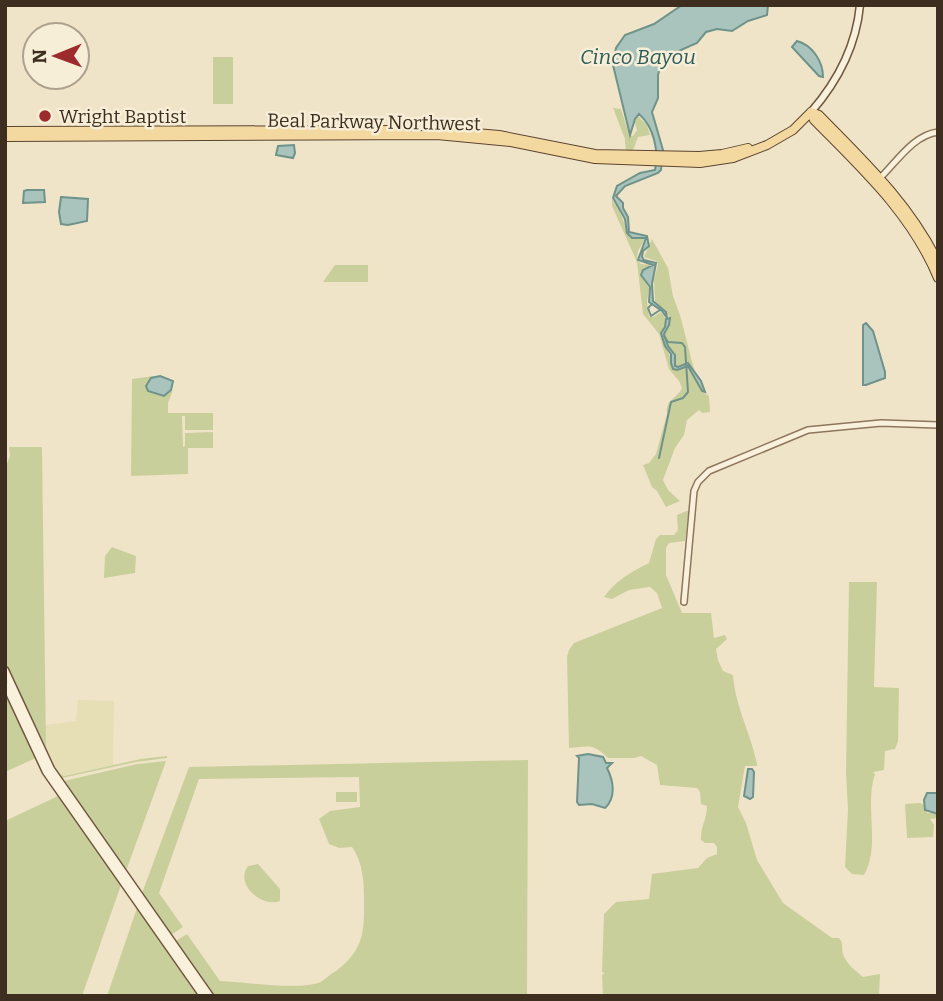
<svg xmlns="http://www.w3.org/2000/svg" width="943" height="1001" viewBox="0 0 943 1001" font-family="Bitter,serif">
	<rect width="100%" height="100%" fill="#f0e4c8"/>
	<!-- farmland -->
	<path fill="#e6deb5" d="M78,700L114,701L113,765L62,776L59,774L46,747L45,725L76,721Z"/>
	<!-- green -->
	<path fill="#c9cf9b" d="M213,57H233V104H213Z
		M613,108L621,109L629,135L633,136L637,130L635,123L637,115L647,125L650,135L638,137L632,153H626L625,139Z
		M612,199C615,205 620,211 622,217C626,226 624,232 632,239H645L638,251L637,260L641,264L652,265L644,268L640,275L649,288L647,302L649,317H653L661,312L666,319L665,327L661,333C664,347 672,355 673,369L688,366L701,391L709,396L710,412L702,413L699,410L687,420L684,435L675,448L663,480L668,490L680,501L666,507L657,491L652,487L643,465L649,463L656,454L667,414C665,399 677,399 682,388L679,381L669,369L659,334L643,314L637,262L612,206Z
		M652,239L668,268L673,296L680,315L695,373L691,366L685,364L678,367L675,366C674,355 667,345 664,334C676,315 666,314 655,301L654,280L658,264L656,261L644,257Z
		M335,265H368V282H323Z
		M154,376L151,381L168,393L173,390L168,403V413H213V430H185V416H182L183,447L185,446V433L213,432V448H188V474L131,476L132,379Z
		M9,447H42L46,747L5,662V469L10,456Z
		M689,510L685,541L669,543L666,548V575L682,613H711L714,638L725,635L727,639L716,649L718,660L723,671L733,675C735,706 751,734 757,764V766H745L738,807L746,823L757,860L783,903L832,938H839C844,944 841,947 843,954C846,964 855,970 863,977L880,974L879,996H603L602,975L605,973L602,972L604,914L616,902L649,899L652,874L698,868L707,858L717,854V847L714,843H705L701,840C700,828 707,819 707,806L701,804L700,792L697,788L660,785L657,765L641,756L634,758H608C591,742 590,747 569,748L567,657L569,650L574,643L662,608L657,593L650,587L629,590L612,599L604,597C616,580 631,572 649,563L656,539L660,535H674L678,530L677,515Z
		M112,547L136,556L135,573L104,578L105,556Z
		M849,582H877L874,687L899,688L898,741L895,749L885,751L884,770L873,772L875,774C864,806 881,845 864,875L852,874L845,867L848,810L846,772Z
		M5,692L36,758L5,772Z
		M167,756V758L136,762L62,778L59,774L64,776L141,759Z
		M528,760L527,996H215L176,941L187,934L220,981C244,982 296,990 318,983C324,981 330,974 336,971C359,953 364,939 364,910C364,888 365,866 352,847L339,848L329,844L319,819L330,811L360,807L359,777L199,779L159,893L183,927L171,935L142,893L189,767Z
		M166,761L165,764L126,871L64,781L137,764Z
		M336,792H357V802H336Z
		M58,796L121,885L82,996H5V821Z
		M920,803L924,805L927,813H938V818L930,819L934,825L933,837L907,838L905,804Z
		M258,864L280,889V901C263,908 234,885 248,866Z
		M137,908L198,996H107Z"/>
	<!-- water -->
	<path fill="#a9c4bc" stroke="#6f938a" stroke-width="2" d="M682,5H768L767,15L748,21L732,31L717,29L706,32L697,43L663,58L658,75V98L652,112L663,150L661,170L658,173L625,186L616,196L623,203V208L628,217L629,232L647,236L649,246L643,251L642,257L644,260L656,263L652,284L653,301L666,312L667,318L662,311L649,302L650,287L641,275L643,270L653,265L638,260L646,238H632L627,233L625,219L613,198L617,186L640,173L655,170C659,151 654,127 639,114L635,119L630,135L613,65L616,48L625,35L654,24Z
		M797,41C812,45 823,61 823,77L819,76L792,47Z
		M294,145L295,153L293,158L276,155L278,146Z
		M27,190H44L45,202L23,203L24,191Z
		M61,197L88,199L87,221L68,225L61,224L59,212Z
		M670,318L669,325L664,334L668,346L675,355V366L678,367L688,363L701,381L705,392L702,391L688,366L677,370L673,369L671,363V354L665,346L661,333L665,327L666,319Z
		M866,323L873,331L885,372V378L866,385H863V325Z
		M160,376L173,381L171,390L164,396L148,391L146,386L151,378Z
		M588,754L603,757L606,763H612L607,768C614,782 616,798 605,808L592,804L579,805L577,802L579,758L577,756Z
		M748,769H752L754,772L753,797L750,799L744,796Z
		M927,793H938V814L925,810L924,800Z"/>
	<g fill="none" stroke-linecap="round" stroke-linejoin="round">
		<!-- stream -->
		<path stroke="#6f938a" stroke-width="2" d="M652,304L648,308L651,316L660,310
			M659,458L671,402L683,398L688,392L685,347L682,343L668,342L664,336"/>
		<defs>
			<path id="tertiary" d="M879,179C896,163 913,135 938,132
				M684,602L694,491L698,482L709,471L808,430L881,423L938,425"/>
			<path id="secondary" d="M811,112C838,81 856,47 860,5
				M5,670L51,769L210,996
				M5,684L46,772L203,996"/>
			<path id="primary" d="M811,112L814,120C862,169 911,213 938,278
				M811,112L819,115C864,161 909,203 938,262
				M442,130L499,135L595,154L699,156L722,154L748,148
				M5,131L404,130
				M5,137L437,135L511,142L595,159L700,163L733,158L767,145L793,130L811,112"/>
		</defs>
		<!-- tertiary casing -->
		<use href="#tertiary" stroke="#8d765c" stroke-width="8"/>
		<!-- secondary casing -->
		<use href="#secondary" stroke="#6f573f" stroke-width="9"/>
		<!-- primary casing -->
		<use href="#primary" stroke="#5b4430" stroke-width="10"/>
		<!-- tertiary -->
		<use href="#tertiary" stroke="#faf1dc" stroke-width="5"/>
		<!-- secondary -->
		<use href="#secondary" stroke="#faf1dc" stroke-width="6"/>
		<!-- primary -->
		<use href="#primary" stroke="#f3d9a0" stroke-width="8"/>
	</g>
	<!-- markers -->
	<circle fill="#9e2a2b" stroke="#f7eed8" stroke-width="2.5" cx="45" cy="116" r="7"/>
	<g text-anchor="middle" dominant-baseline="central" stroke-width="5" stroke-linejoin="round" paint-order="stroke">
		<!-- poi labels -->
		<g font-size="19" fill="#3d2e20" stroke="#f7eed8" text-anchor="start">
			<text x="59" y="116">Wright Baptist</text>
		</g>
		<!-- street labels -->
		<g font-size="19" fill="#3d2e20" stroke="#f7eed8">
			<text transform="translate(374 122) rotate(1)">Beal Parkway Northwest</text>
		</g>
		<!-- water labels -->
		<g font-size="21" font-style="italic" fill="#2f5d5a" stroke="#f7eed8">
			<text x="638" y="57">Cinco Bayou</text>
		</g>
	</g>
	<!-- border -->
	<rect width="943" height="1001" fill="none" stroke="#3d2e20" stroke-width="14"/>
	<!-- north arrow -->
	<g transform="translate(56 56) rotate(269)"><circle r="33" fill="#f7eed8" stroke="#ada18e" stroke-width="2"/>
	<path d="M0-5L12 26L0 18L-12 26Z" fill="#9e2a2b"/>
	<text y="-10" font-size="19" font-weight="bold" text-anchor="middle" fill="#3d2e20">N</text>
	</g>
</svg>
